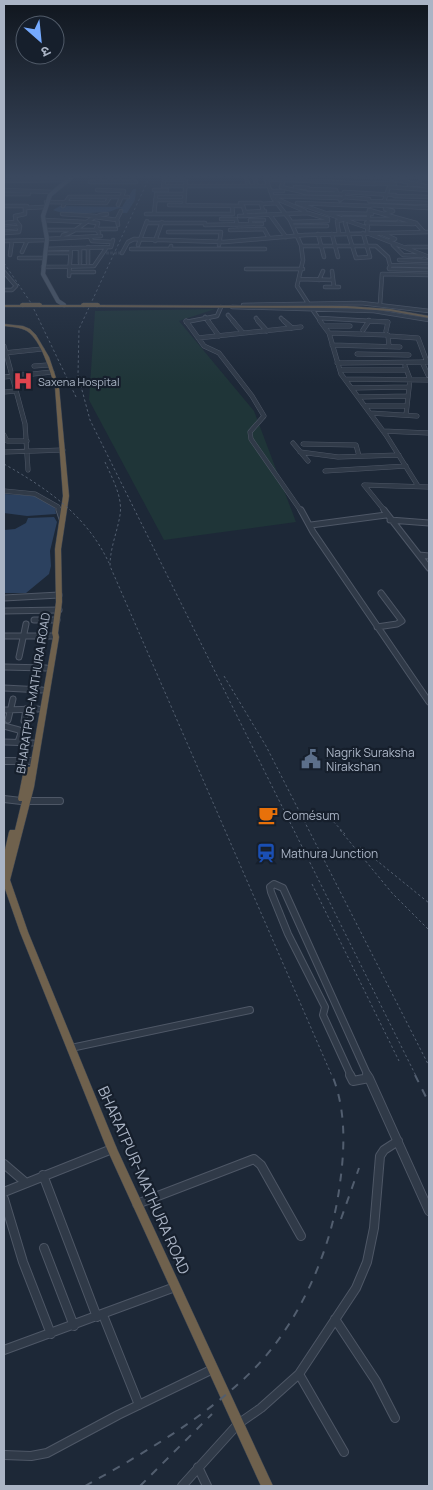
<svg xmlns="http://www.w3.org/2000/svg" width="433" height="1490" viewBox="0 0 433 1490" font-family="Manrope,'Noto Sans Devanagari',sans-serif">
	<rect width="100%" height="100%" fill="#1d2837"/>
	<!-- green -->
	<path fill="#1f3538" d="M215,309L179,321L254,411L296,522L164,540L89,400L95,311Z"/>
	<!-- water -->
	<path fill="#2c415f" d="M133,189H136L135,200L127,213H123L121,208C116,208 112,212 106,212C94,213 62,215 53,210L60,206L122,207Z
		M4,494L41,496L54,503L56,514L27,516L4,513Z
		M54,517L57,522L50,551L51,566L49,574L26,593H4V530L15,529L26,523L28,518Z"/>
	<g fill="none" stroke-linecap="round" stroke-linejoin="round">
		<!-- minor-tunnel -->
		<path stroke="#323d4c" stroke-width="3" stroke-dasharray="3 1" stroke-linecap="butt" d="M106,253H122"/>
		<defs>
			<path id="minor-far4" d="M165,176L163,186H269
				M245,176L249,186
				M254,176L257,186
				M265,176L273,198L290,220L301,245L303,260L297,286L308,303
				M352,176L377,177
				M380,176L429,187
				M392,176L429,177
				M164,179L185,180
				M266,179L375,184
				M284,180L281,187L307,193L344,194
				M4,181L67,180
				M90,182H136
				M97,182L101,176
				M108,182L112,176
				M119,182L123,176
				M131,182L135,176
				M376,183L395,184
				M409,185L419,184L421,177
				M295,187L308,188
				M308,189L336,190L337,194
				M4,190L53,192
				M97,190L124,191L118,205
				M154,190H167
				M270,191H283
				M344,192L395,195
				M4,194H29
				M156,194H185
				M272,196L341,198
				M394,196L429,197
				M277,199L305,211
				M155,200H184
				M340,200L344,197L369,199
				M369,201L429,203
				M384,201L389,187L429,190
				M46,202L106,203L110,197
				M240,203H261L263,211
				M262,204L276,203
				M169,205L243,206L246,216
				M184,205L186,176
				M370,205L429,208
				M4,206H27
				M63,206L69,197H128
				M246,212L265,211
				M329,213L372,214
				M62,214L95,216
				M146,214H233L232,206
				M154,214L156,196
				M384,214L393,211L385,209
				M270,215L286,237
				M239,216L308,213L328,219
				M95,217L117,220
				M343,218L396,219
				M221,219H236L237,225
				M43,220L86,222
				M90,222L98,223L96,229L99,233
				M291,222L328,221
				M4,223L16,222L15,216L25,214V208L44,207
				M146,223H205
				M345,223L356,258L370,257L363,233
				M366,223L414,224
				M251,224L250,220H264
				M118,225L117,219L121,211
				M205,225L262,224
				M293,226H327
				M4,228L20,227
				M368,228L297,203L370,206
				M96,229H116
				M45,230H96
				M230,230L264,229L269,238
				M168,232H221L219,245
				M424,232L416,223L369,210L367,233L429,257
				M4,233L19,232L20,226L17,222
				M318,234L324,257
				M332,234L338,257
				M339,234L337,221L342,220
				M383,234L395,239L388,241
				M90,237L92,241L112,242
				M62,238L63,235C79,233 89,214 107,214
				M47,239L101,236
				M4,241L47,240
				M155,241L162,222
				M138,245L147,221
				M393,245L403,255L422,256
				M302,246H376L388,257L390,265
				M88,247V263
				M407,247H429
				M80,248V263
				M46,249L111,247L113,240
				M131,249H170L171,246
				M170,249H265
				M22,252L27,241
				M45,253H70
				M122,253L128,242L134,239L224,242L305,235L429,232
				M10,255L12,241
				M19,258H44
				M399,260L429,261
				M43,267L94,266L107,247
				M389,268L391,265L429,266
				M246,269H303
				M389,269L429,270
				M332,271L334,287
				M4,272L16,286L12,290H4
				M69,272H94
				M69,276L71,248
				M299,279L333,280
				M319,280L323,271
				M325,287H339
				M380,304L382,274L429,275
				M243,305L361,303L429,311
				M232,307L374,311L429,320
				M312,309L321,322
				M228,315L234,322
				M205,317L209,322
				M256,318L259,322
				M281,318L285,322
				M319,318L388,322
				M186,322L217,316L221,307
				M368,322L369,320"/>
			<path id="minor-far3" d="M186,321L204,346L219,353L252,396L264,416L250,432L251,439L301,511
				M208,321L219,336
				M233,321L243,333
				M258,321L267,331
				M284,321L292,328
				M320,321L329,333L341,374L386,435L418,486
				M368,321L388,322L386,331
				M324,326H350
				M363,330L369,321
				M329,333L388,335L389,347
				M389,336L418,338L427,362
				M198,338L301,327
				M332,345L400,347
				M4,346L25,424L28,470
				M4,353L42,349
				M357,354L409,355
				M422,362L428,375
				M337,363L429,362
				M34,366L48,365
				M405,366L410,379L406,415
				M340,370H406
				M4,377L52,372
				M345,379L429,380
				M352,388L408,387
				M4,392L16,391
				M359,397L408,396
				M366,406H406
				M370,413L417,416
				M383,431L429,433
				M4,435L7,441H27
				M293,443L308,461
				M303,444L356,445L359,456
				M4,452L63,450
				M300,452L338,457L399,455
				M325,471L406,466
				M4,491L35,494L58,507L59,511
				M385,511L364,485L429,487"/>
			<path id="minor-far2" d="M59,510L62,519
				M301,510L313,532L429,702
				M384,510L429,568
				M390,520L429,523
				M311,525L386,515
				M419,555L429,556
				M4,598L59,595
				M4,611L59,610
				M34,620H57
				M377,627L397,624L402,621L381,593
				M4,636H52
				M19,657L26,624
				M4,667L46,668
				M4,688L42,690
				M4,710L38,709
				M8,720L13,699
				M24,721L26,709
				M4,726L19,730L21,733L18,742
				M4,742L33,743"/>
			<path id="minor-far1" d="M4,761H30
				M4,799L21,801
				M26,801H60
				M71,1048L250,1010
				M351,1076L323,1015L325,1007L288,934L271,892L270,887L274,884L283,888L368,1076"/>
			<path id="minor" d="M350,1075L353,1081L369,1078
				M367,1075L369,1078
				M369,1078L429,1211
				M4,1164L25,1182
				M43,1175L97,1317
				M4,1192L112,1149
				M4,1199L23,1262L51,1334
				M137,1204L254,1159L261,1165L301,1236
				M44,1248L74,1326
				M103,1315L139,1405
				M335,1319L376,1381L395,1418
				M4,1350L175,1287
				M299,1374L344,1452
				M4,1455L31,1456L47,1453L118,1415L213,1369
				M198,1467L207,1486
				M182,1486L238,1424L261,1408L299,1374L356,1288L367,1262L374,1228L380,1156L384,1150L398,1141"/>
			<path id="major" d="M64,305L58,301L43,274L47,239L43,216L50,195L73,176"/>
			<path id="highway" d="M4,305H23L25,306L23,307H4Z
				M38,305H83L85,306L83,307H40L38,306Z
				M98,305L347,306L390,309L429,316V318L390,311L347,308L96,307V306Z
				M4,324L23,326L30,329L36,335L49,357L59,387L69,496L61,549L62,602L58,633L59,637L34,787L10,880L28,932L117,1149L273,1486H261L107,1149L20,932L4,886V854L9,832L10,830H15L22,801H19L18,799L24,769L25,767H30L53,637L52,633L56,602L55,549L63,496L55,387C50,371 41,340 27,331C20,327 12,327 4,326Z"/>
		</defs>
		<!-- minor-far4 casing -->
		<use href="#minor-far4" stroke="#4e5766" stroke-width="4.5"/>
		<!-- minor-far3 casing -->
		<use href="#minor-far3" stroke="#4e5766" stroke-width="5"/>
		<!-- minor-far2 casing -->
		<use href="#minor-far2" stroke="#4e5766" stroke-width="7"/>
		<!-- minor-far1 casing -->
		<use href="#minor-far1" stroke="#4e5766" stroke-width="8"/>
		<!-- minor casing -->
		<use href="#minor" stroke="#4e5766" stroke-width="10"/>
		<!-- major casing -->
		<use href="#major" stroke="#3a4351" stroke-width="5"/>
		<!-- highway casing -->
		<use href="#highway" stroke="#3b4452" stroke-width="1"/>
		<!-- minor-far4 -->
		<use href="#minor-far4" stroke="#303a48" stroke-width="3"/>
		<!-- minor-far3 -->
		<use href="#minor-far3" stroke="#303a48" stroke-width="4"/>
		<!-- minor-far2 -->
		<use href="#minor-far2" stroke="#303a48" stroke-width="5"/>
		<!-- minor-far1 -->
		<use href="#minor-far1" stroke="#303a48" stroke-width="6"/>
		<!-- minor -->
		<use href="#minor" stroke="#303a48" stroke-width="8"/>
		<!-- major -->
		<use href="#major" stroke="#4e5968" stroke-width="4"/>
		<!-- highway -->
		<use href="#highway" fill="#6f614d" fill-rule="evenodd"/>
		<!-- rail-far1 -->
		<path stroke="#525e6f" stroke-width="1" stroke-dasharray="2.5 2.5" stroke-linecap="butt" d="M150,176L79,329L78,375L90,420L416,1076
			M4,263L31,303L77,399
			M105,462C112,478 123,497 120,515C117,533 110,548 110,566L332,1076
			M4,464C48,489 87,516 109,563
			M224,676L266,746L429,1066
			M330,818L345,834
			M340,830L392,893L429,930
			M360,847L429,903
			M312,884L399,1061"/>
		<!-- rail -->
		<path stroke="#525e6f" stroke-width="2" stroke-dasharray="8 8" stroke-linecap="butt" d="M415,1075L429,1103
			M341,1219L359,1168
			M85,1486C144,1453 205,1418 253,1370C300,1322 332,1249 340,1183C345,1147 346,1109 332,1075
			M140,1486L212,1414"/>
		<defs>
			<path id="highway-bridge" d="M22,305H40
				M83,305H98"/>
		</defs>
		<!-- highway-bridge casing -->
		<use href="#highway-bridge" stroke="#3b4452" stroke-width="5" stroke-linecap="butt"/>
		<!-- highway-bridge -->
		<use href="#highway-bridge" stroke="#6f614d" stroke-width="4"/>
	</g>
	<!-- sky -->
	<linearGradient id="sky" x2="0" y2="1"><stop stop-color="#10161e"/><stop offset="0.46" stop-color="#3a485e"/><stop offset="1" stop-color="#3a485e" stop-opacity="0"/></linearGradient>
	<rect width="433" height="384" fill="url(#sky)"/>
	<!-- icons -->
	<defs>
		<symbol id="hospital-bare" viewBox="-9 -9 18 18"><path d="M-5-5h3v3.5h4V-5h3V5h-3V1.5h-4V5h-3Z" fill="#e0444e" stroke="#161f2c" stroke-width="2.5" paint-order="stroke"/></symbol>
		<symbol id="civic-bare" viewBox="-9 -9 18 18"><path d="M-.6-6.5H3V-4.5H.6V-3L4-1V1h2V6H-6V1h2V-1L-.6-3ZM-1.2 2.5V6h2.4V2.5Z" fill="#5c6f8a" stroke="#161f2c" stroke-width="2.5" paint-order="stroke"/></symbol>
		<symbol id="cafe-bare" viewBox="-9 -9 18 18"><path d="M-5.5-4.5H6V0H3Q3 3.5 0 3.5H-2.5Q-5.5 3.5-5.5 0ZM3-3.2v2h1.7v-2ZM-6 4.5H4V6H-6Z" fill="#e8710a" stroke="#161f2c" stroke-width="2.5" paint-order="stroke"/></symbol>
		<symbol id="station-bare" viewBox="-9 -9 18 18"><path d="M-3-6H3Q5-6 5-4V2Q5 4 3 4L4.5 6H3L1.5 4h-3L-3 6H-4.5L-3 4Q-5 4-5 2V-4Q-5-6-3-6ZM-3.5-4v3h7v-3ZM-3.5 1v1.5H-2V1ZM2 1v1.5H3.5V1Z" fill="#1a4fb4" stroke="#161f2c" stroke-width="2.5" paint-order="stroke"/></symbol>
	</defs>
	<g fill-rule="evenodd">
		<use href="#hospital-bare" x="9" y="367" width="28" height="28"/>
		<use href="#civic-bare" x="297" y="745" width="28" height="28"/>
		<use href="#cafe-bare" x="254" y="801" width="28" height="28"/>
		<use href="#station-bare" x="252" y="839" width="28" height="28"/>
	</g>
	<g text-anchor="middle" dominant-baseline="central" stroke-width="4.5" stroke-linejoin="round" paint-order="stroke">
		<!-- far-poi labels -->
		<g font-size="11" fill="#aab4c5" stroke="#161f2c" text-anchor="start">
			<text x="38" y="381">Saxena Hospital</text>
		</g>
		<!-- street labels -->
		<g font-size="12" fill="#aab4c5" stroke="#161f2c">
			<text transform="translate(33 693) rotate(-81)">BHARATPUR-MATHURA ROAD</text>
		</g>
		<!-- poi labels -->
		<g font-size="12" fill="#aab4c5" stroke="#161f2c" text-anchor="start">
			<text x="326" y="752">Nagrik Suraksha<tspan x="326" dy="14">Nirakshan</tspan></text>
			<text x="283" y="815">Comésum</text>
			<text x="281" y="853">Mathura Junction</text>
		</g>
		<!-- near-street labels -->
		<g font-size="15" fill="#aab4c5" stroke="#161f2c">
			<text transform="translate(144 1180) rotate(66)">BHARATPUR-MATHURA ROAD</text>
		</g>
	</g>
	<!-- border -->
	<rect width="433" height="1490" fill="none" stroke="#aab4c5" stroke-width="10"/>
	<!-- north arrow -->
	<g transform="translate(40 40) rotate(153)"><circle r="24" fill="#161f2c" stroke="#515b69"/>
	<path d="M0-4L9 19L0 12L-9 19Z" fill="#75aaff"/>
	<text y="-8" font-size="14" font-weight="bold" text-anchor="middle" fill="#aab4c5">उ</text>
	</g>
</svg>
